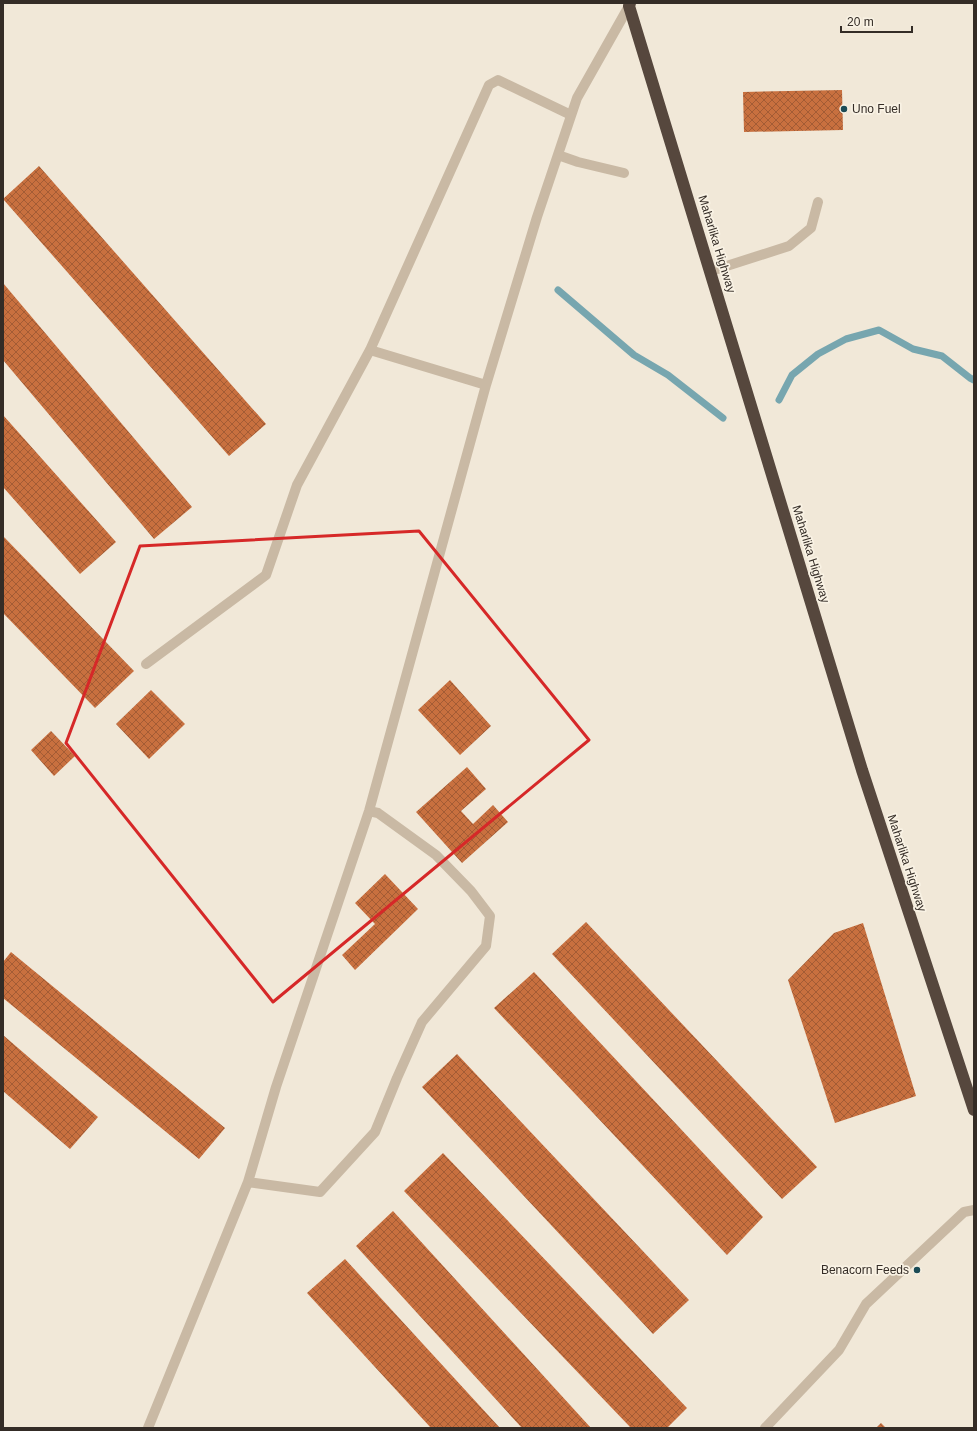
<svg xmlns="http://www.w3.org/2000/svg" width="977" height="1431" viewBox="0 0 977 1431" font-family="Helvetica,sans-serif">
	<defs>
		<pattern id="building-cross-hatch" width="8" height="8" patternUnits="userSpaceOnUse"><rect width="8" height="8" fill="#c8703f"/><path d="M0 0l8 8M0 8l8-8" fill="none" stroke="#a35c35"/></pattern>
	</defs>
	<rect width="100%" height="100%" fill="#f1e8d8"/>
	<g fill="none" stroke-linecap="round" stroke-linejoin="round">
		<!-- stream -->
		<path stroke="#77a6af" stroke-width="7" d="M558,290L634,355L668,375L723,418
			M779,400L792,375L818,354L846,339L879,330L913,349L942,356L970,378L974,380"/>
	</g>
	<!-- building -->
	<path fill="url(#building-cross-hatch)" d="M842,90L843,130L744,132L743,92Z
		M39,166L266,424L229,456L3,199Z
		M3,283L192,507L154,539L3,360Z
		M3,415L116,542L80,574L3,487Z
		M3,536L134,671L95,708L3,613Z
		M450,680L491,726L460,755L418,710Z
		M151,690L185,724L149,759L116,724Z
		M51,731L75,756L54,776L31,750Z
		M467,767L486,789L461,811L473,824L493,805L508,822L462,863L416,812Z
		M385,874L418,909L355,970L342,955L375,924L355,903Z
		M586,922L817,1167L782,1199L552,954Z
		M863,923L916,1096L835,1123L788,980L834,933Z
		M11,952L225,1128L199,1159L3,998V962Z
		M534,972L763,1217L727,1255L494,1008Z
		M3,1035L98,1117L70,1149L3,1091Z
		M457,1054L689,1300L653,1334L422,1087Z
		M443,1153L687,1408L667,1428H631L404,1191Z
		M393,1211L591,1428H522L356,1246Z
		M345,1259L500,1428H431L307,1293Z
		M881,1423L886,1428H876Z"/>
	<g fill="none" stroke-linecap="round" stroke-linejoin="round">
		<!-- minor -->
		<path stroke="#c9b9a4" stroke-width="10" d="M558,155L578,162L624,173
			M711,271L789,246L811,228L818,202
			M370,350L486,385
			M146,664L266,575L297,485L370,350L489,85L498,80L571,115
			M248,1182L320,1192L375,1132L397,1078L422,1022L486,946L490,916L471,891L436,855L378,813L369,811
			M148,1428L248,1182L276,1087L369,811L486,385L537,217L577,98L629,6
			M765,1428L839,1350L866,1304L964,1212L974,1210"/>
		<!-- highway -->
		<path stroke="#56473d" stroke-width="12" d="M630,3L629,6L862,770L974,1110"/>
	</g>
	<!-- marked area -->
	<path fill="none" stroke="#d62828" stroke-width="3" stroke-linejoin="round" d="M419,531L589,740L273,1002L66,743L140,546Z"/>
	<!-- markers -->
	<g fill="#1b4b56" stroke="#f9f2e4" stroke-width="1.5">
		<circle cx="844" cy="109" r="4"/>
		<circle cx="917" cy="1270" r="4"/>
	</g>
	<g text-anchor="middle" dominant-baseline="central" stroke-width="3.5" stroke-linejoin="round" paint-order="stroke">
		<!-- poi labels -->
		<g font-size="12" fill="#342c26" stroke="#f9f2e4" text-anchor="start">
			<text x="852" y="109">Uno Fuel</text>
			<text x="909" y="1270" text-anchor="end">Benacorn Feeds</text>
		</g>
		<!-- street labels -->
		<g font-size="12" fill="#342c26" stroke="#f9f2e4">
			<text transform="translate(717 244) rotate(73)">Maharlika Highway</text>
			<text transform="translate(811 554) rotate(73)">Maharlika Highway</text>
			<text transform="translate(907 863) rotate(72)">Maharlika Highway</text>
		</g>
	</g>
	<!-- border -->
	<rect width="977" height="1431" fill="none" stroke="#342c26" stroke-width="8"/>
	<!-- scale -->
	<path d="M841 26v6h71v-6" fill="none" stroke="#342c26" stroke-width="2"/>
	<text x="847" y="26" font-size="12" fill="#342c26" stroke="#f9f2e4" stroke-width="3" paint-order="stroke">20 m</text>
</svg>
